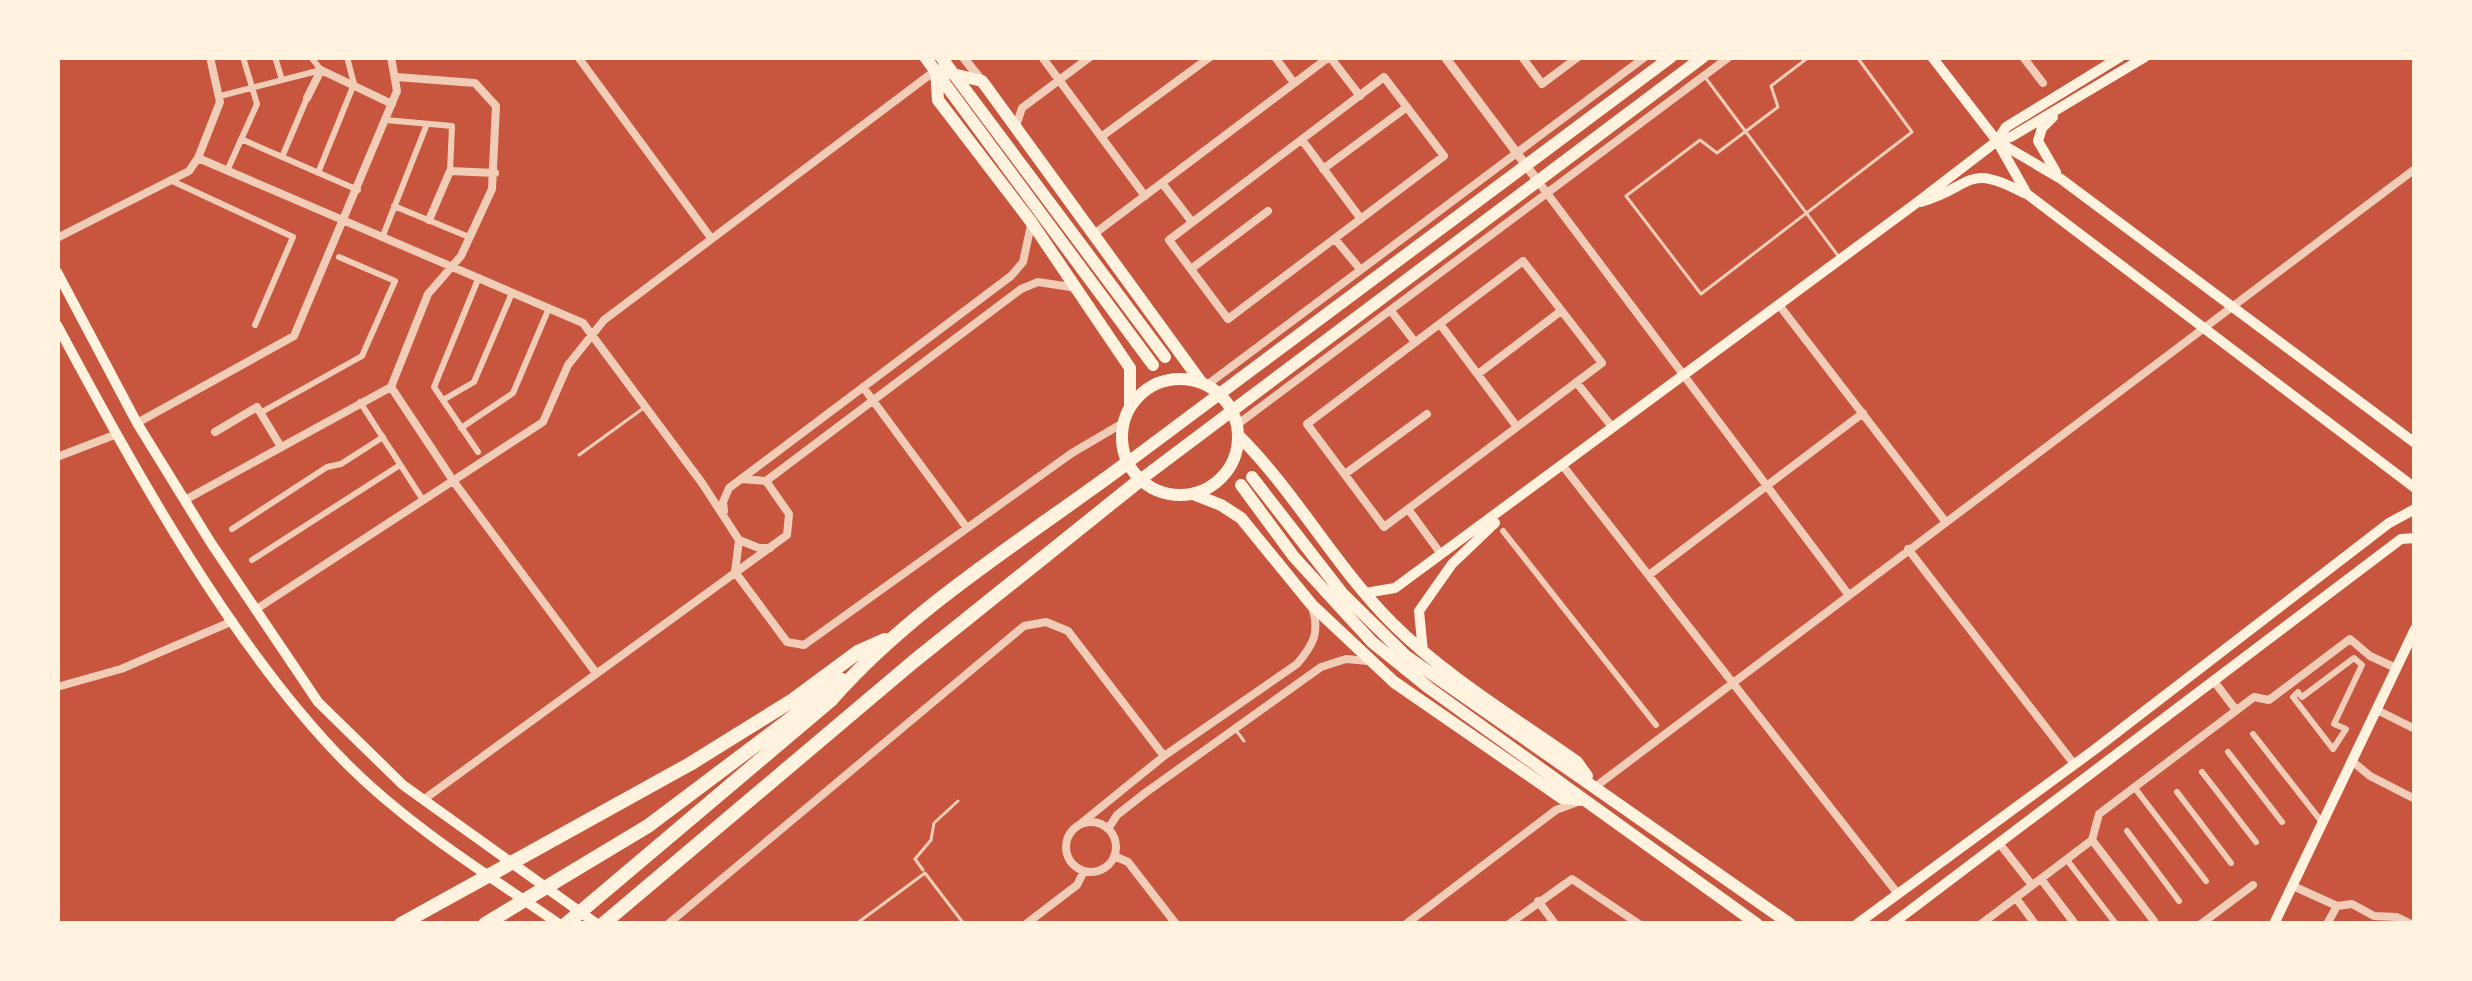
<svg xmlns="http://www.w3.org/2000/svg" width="2472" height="981" viewBox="0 0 2472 981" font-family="Roboto,sans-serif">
	<rect width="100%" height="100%" fill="#c8553d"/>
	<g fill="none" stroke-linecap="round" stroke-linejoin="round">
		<!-- service -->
		<path stroke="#f1ccb7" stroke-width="3" d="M1809,57L1771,86L1778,107L1717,153L1700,140L1626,196L1701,294L1912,132L1857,57
			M1705,77L1839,257
			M579,455L645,407
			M1235,729L1244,741
			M923,870L915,859L931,840L934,823L958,801
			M856,924L925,873L964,924"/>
		<!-- pedestrian -->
		<path stroke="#f1ccb7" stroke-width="6" d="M275,57L282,80
			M220,96L321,70L311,57
			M386,120L452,126L450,171
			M241,139L358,190
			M282,157L307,98
			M227,171L257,104L243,57
			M318,173L354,84L347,57
			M170,180L293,237L255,325
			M394,206L469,237
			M382,238L427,124
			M443,400L474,382L512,293
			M360,402L423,500
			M260,413L362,356L395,281L339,257
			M461,428L513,393L549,308
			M478,452L434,387L479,277
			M232,529L327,467L341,464L383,437
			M1503,531L1656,725
			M252,560L400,465
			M2354,658L2362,665L2334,724L2346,729L2333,749L2293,697L2298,692L2302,697Z
			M2253,734L2321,821
			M2228,752L2282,822
			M2202,772L2256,842
			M2134,787L2206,881
			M2177,792L2231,863
			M2127,831L2179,901
			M2067,860L2116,924"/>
		<!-- minor -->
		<path stroke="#f1ccb7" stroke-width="8" d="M578,57L711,238
			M1042,57L1145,196
			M1275,57L1294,83
			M1330,57L1360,96
			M1522,57L1542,84L1578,57
			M2023,57L2043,83
			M1384,77L1444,156L1228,319L1169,240Z
			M307,98L321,70L392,104
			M1017,123L1022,108L1090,57
			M1101,137L1210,57
			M1302,140L1361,219
			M198,158L583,323L702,483L739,540L759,548H770
			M1323,169L1407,107
			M1537,180L1848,594
			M1162,183L1192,222
			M429,220L450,171L495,173
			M1094,234L1329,57
			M57,238L189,171L198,158L220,102L210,57
			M1335,239L1360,269
			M1523,261L1602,363L1384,527L1307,424Z
			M1191,269L1268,211
			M1779,305L1945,521
			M1391,311L1415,342
			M1440,324L1517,427
			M1478,374L1561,311
			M1576,382L1613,428
			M1207,385L1645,57
			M391,387L454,482L596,673
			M863,387L967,528
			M137,423L294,336L397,91L391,57
			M1238,424L1729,57
			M215,432L257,407L281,447
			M57,457L117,434
			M1563,466L1898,894
			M1345,474L1427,414
			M766,481L1021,289L1038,282L1077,288
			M185,500L391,387L428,294L461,256L492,189L496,106L475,83L396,77
			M1408,509L1441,554
			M724,511L723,502L729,488L1011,276L1023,262L1031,225
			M1908,549L2074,764
			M735,572L787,642L804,645L1072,453L1123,423
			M735,572L739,540
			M1649,575L1863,413
			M255,610L543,422L568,365L604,320L936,70
			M2213,680L2236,710
			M57,687L121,669L233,621
			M2377,710L2415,729
			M2352,761L2370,776L2415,799
			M1595,787L2415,169
			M423,800L787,535L789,514L766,481L741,479
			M1066 847a25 25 0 1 1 50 0a25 25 0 1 1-50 0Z
			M1079,825L1164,756L1297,664C1314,644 1320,632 1312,607
			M1108,829L1117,815L1145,793L1321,667L1346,659L1368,661
			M2092,840L2154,921
			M1999,843L2032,885
			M1114,856L1128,862L1176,924
			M2041,879L2075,924
			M2293,886L2337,906L2352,904L2374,916L2397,917L2411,924
			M2016,898L2035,924
			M1538,901L1555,924
			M668,924L1024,626L1046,622L1068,631L1164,756
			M1026,924L1077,885L1084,871
			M1406,924L1556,810L1575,803
			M1509,924L1572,879L1639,924
			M1981,924L2092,840L2099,814L2254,697L2269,700L2350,639L2370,656L2396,668
			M2201,924L2253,885
			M2327,924L2337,906"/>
		<!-- tertiary -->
		<path stroke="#f1ccb7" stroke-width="9" d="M963,57L982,81
			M1445,57L1537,180"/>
		<!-- secondary -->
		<path stroke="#fff3e0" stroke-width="10" d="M1932,57L1997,141L2027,194L2415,488
			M2053,117L2042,128L2038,141L2056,172
			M1997,141L2011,137L2145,57
			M2000,143L2061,179L2415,443
			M1921,202C1975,186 1965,162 2024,193
			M57,272L137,423L211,543L318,702L403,785L597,924
			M57,325C135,470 232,648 348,765C410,827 487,874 559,924
			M1365,593L1395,588L1915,204L1997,141L2006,127L2120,57
			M1423,652L1419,611L1452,564L1495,523
			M1857,924L2094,750L2389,523L2415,509
			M1892,924L2401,539L2415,538
			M2274,924L2415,629"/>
		<!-- primary -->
		<path stroke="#fff3e0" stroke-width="12" d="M925,57L1153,365
			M941,57L1165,357
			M936,70L982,81L1201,382
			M936,70L938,100L1032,223L1130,368V407
			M1122 437a58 58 0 1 1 116 0a58 58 0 1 1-116 0Z
			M1239,436C1296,493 1335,566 1392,623C1446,677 1515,718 1577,762L1587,776
			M1127,463L1671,57
			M1252,477L1342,593L1406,656L1790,924
			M1140,480L1703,57
			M1241,485L1294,557L1372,642L1429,688L1757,924
			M1193,494L1221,505L1241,518L1312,605L1394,682L1562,798L1582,800"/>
		<!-- motorway -->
		<path stroke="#fff3e0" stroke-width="14" d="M401,924L690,764L793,700L858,652L885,640
			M485,924L648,826L842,680
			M566,924L831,700C912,607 1029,536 1127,463
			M603,924L913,662L1140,480"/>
	</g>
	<!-- border -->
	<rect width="2472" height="981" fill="none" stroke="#fff3e0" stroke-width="120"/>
</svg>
